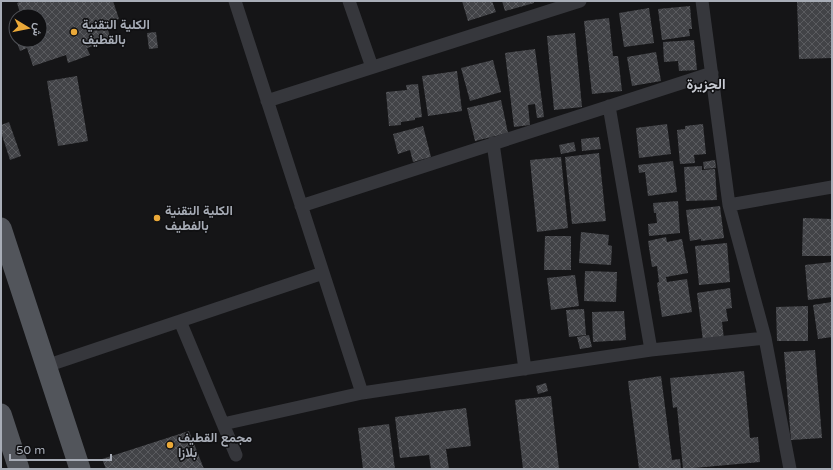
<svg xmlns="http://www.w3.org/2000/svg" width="833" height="470" viewBox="0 0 833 470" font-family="'Varela Round',Vazirmatn,sans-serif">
	<defs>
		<pattern id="building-cross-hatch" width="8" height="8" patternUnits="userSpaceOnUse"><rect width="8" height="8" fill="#424347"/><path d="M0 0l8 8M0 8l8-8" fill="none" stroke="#5a5b5f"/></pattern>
	</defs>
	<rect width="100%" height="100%" fill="#151517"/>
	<!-- building -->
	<path fill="url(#building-cross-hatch)" d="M23,1H113L119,19L106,23L111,40L87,48L90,55L68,63L66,55L33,66L27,48L20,51L16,40H40V16H21L17,3Z
		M462,1H492L496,12L468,21Z
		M502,1H533L534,3L505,11Z
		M797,1H832V58L799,59Z
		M690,6L692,29H689L690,36L662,40L658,9Z
		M649,8L654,43L624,47L619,13Z
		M609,18L613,56H618L622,91L592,94L584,21Z
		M156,32L158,48L149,49L147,33Z
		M575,33L582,107L554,110L547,36Z
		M694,40L697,70L679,71L678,61L664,62L663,42Z
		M535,49L544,117L537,118L535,104L528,105L530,125L514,127L505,53Z
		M656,52L661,81L632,86L627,57Z
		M493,60L501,92L470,101L461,68Z
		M457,71L462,111L428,116L422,76Z
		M77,76L88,141L58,146L47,81Z
		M418,84L422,117L415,118V120L401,122V125L389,126L386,92L407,90L406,85Z
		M501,100L508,133L475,141L467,108Z
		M9,122L21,156L10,160L1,132V125Z
		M667,124L671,154L639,158L636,128Z
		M703,124L706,154L694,155L695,163L680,164L677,130L685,129V126Z
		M423,126L431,157L413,162L410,150L398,154L393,134Z
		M599,137L601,149L582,151L581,139Z
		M574,142L576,151L561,154L559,145Z
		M599,153L606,221L572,224L565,157Z
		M561,157L568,228L537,232L530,160Z
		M715,160L716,168L704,169L703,162Z
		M673,161L677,192L648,196L645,172L639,173L638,165Z
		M702,166V170L715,169L717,200L686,201L684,167Z
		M678,201L680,233L649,236L648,224L657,223L656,213H654L653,203Z
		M720,206L724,238L701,241V239L690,241L686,210Z
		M803,218L832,219V256H802Z
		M581,232L609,235L608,245L612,246L611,265L579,263Z
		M545,236H571V270H544Z
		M666,237L667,242L682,239L688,273L666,277L667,282L687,279L692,312L662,317L657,283L659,282L657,266L652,267L648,241Z
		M727,243L730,282L699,285L695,246Z
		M832,262V297L808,300L805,265Z
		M585,271L617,272L616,302L584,301Z
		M575,275L579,306L551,310L547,278Z
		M730,288L732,308L726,309L728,321L722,322L724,339L703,341L697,293Z
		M832,302V337L818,339L813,305Z
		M808,306V341H777L776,307Z
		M584,309L586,335L569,337L566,310Z
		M624,311L626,340L593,342L592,312Z
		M589,335L592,347L580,349L577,337Z
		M815,350L822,438L791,440L784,352Z
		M744,371L750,438L758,437L760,462L683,469L677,407L673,408L670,378Z
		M661,376L672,460L680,459L681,469H639L628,381Z
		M546,383L548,391L538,394L536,386Z
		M551,396L559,469H523L515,400Z
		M466,408L471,446L446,449L449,469H431L429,455L400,458L395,417Z
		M389,424L395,469H363L358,428Z
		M189,431L204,469H106L102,459Z"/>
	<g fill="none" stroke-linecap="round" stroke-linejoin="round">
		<!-- street -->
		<path stroke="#36373c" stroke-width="13" d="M235,1L362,393
			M349,1L372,67
			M702,1L729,205L765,338L790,469
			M267,101L580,1
			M609,106L651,350
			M493,143L525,369
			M729,205L832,187
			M301,206L712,73
			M180,321L236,455
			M46,366L323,273
			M223,424L362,393L651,350L765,338"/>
		<!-- primary -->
		<path stroke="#52555b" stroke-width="21" d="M1,228L80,469
			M1,414L19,469"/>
	</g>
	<!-- markers -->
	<g fill="#eba939" stroke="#101012" stroke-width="1.5">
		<circle cx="74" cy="32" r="4"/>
		<circle cx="157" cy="218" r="4"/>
		<circle cx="170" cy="445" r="4"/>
	</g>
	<g text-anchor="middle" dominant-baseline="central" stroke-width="3" stroke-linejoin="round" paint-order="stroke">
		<!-- poi labels -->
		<g font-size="13" font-weight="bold" fill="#a8adb7" stroke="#101012" text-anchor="start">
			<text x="82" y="25">الكلية التقنية<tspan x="82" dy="15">بالقطيف</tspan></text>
			<text x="165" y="211">الكلية التقنية<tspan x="165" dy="15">بالفطيف</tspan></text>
			<text x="178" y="438">مجمع القطيف<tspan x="178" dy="15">بلازا</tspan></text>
		</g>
		<!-- neighbourhood labels -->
		<g font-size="14" font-weight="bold" fill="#c8cbd3" stroke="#101012">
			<text x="706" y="84">الجزيرة</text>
		</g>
	</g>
	<!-- border -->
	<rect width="833" height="470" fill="none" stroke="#a8adb7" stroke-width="4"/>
	<!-- north arrow -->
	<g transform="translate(28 28) rotate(100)"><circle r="19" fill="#101012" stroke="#4d4f54"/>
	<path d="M0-3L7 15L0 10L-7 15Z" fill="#eba939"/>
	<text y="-6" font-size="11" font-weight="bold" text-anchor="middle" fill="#a8adb7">ش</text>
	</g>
	<!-- scale -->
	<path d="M10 454v6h101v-6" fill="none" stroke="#a8adb7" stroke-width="2"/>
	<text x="16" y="454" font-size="12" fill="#a8adb7" stroke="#101012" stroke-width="3" paint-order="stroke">50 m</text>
</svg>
